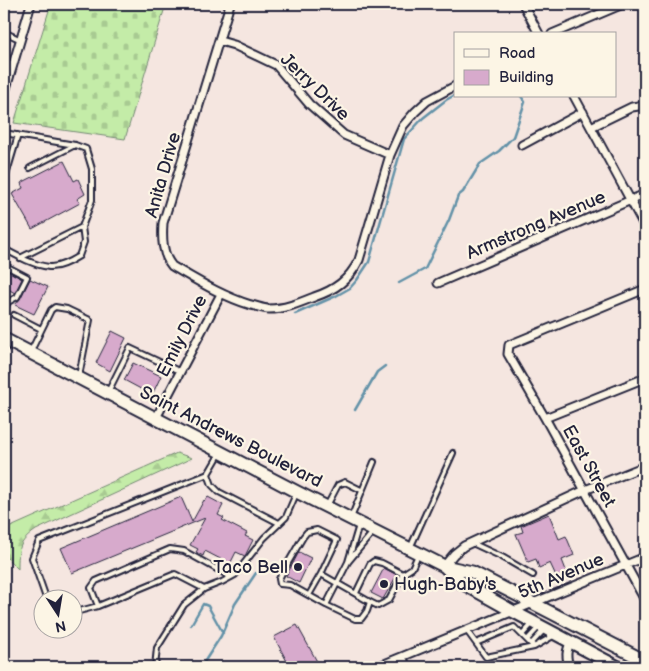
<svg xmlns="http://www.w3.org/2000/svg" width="649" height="671" viewBox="0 0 649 671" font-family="'Balsamiq Sans',sans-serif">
	<defs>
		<pattern id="forest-firs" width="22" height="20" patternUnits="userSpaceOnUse" patternTransform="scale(1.25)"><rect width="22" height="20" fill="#c4eca8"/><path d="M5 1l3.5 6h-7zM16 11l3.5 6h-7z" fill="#a8ca92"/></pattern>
		<pattern id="cemetery-stones" width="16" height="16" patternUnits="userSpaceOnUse" patternTransform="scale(1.25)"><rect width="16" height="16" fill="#c4eca8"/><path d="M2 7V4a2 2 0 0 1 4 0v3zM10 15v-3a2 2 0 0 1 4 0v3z" fill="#a8ca92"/></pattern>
	</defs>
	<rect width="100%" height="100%" fill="#f5e6e0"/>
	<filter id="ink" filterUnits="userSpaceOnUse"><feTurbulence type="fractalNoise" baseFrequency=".02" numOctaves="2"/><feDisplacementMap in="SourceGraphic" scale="10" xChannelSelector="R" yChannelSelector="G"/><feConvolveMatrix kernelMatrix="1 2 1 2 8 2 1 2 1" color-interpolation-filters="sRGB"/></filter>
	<g filter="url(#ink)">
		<!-- forest -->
		<path fill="url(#forest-firs)" stroke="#738772" d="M177,453L192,458L36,530C19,542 18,548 18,569L7,558H4V530Z"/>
		<!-- cemetery -->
		<path fill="url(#cemetery-stones)" stroke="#738772" d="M51,4H166L125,139L14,123Z"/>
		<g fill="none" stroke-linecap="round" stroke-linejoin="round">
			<!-- stream -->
			<path stroke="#6492a8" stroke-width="2.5" d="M399,283L425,269L449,220L458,196L463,192L480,164L499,151L513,137L525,102L521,96
				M295,314L336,296L350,288L357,280L369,262L404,139L423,118L446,100L455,95
				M355,410L377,372L385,366
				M191,625L203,604L208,606L223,633
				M201,667L221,636L235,604L256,573"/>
		</g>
		<!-- building -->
		<path fill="#d7aacc" stroke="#22223b" d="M64,161L74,181L78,179L85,194L77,199L80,203L32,229L12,194L23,188L21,183Z
			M4,269L22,279L15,293L4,287Z
			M30,279L48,287L34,314L15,305L20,299Z
			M112,331L126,338L110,371L96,363Z
			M133,363L161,376L152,395L124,380Z
			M181,497L192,522L204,500L205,501L208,497L223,505L218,515L224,518L222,520L247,533L245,536L253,540L245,556L236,552L230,564L205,551L203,556L196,552L198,549L190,545L205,518L72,573L61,548Z
			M549,514L559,539L566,536L574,555L562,560L569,578L563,581L562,579L559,581L557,578L550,563L539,568L536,559L528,562L516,534L523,532L521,526Z
			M299,552L311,558L299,583L286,576Z
			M384,568L397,575L383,599L371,593Z
			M297,625L320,667H290L274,637Z"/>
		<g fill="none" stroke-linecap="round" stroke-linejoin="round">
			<defs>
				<path id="service" d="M4,32L19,39
					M4,133L75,145L86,149L92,169V200L82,227L20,258
					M30,168L75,145
					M4,182L18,135
					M4,249C17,256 33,265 49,267C59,268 71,261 79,256L84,242L82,227
					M4,265L27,277L17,297L8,302
					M4,300L8,302L4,309
					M14,315L41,329
					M4,351L8,344
					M31,351L51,310L55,307L67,309L90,320L79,376
					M4,374L6,375L4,376
					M108,392L130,348L181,372
					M208,474L212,485L219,492L279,523
					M328,504L338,485L345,482L361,490
					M351,518L374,462
					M359,525L348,562L373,532
					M472,543L502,557L533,575
					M411,546L453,453
					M356,593L370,564L374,561L382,563L403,574
					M309,595L321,574
					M46,598L32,558L39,541L208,474L219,455
					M370,602L378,606L389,600L403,574L412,568L418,555
					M326,605L290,585L280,584L279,579L281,575L303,537L307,532L317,530L337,540L321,574L370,602L367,611L361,619H355L326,605L348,562
					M98,606L91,588L96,581L170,549L184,551L231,577
					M72,613L98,606L175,574L204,589
					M467,631L486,657L534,647L514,627L476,643
					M522,635L532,624
					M527,640L539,627
					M531,644L544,630
					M534,647L553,636
					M126,667L155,666
					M155,667L157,648L184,605L204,589L222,582L235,575L264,538L286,517L296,494"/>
				<path id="minor" d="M230,4L163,223C162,238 162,254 172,266C198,281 222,296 251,305C257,306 263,309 269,309C285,309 299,303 314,297C335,290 349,280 359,260L390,155L403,126L415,112L427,101L455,86
					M523,4L539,34
					M552,34L623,4
					M220,41L234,45L276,65L309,104L344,135L390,155
					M4,95L31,4
					M574,96L645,227
					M591,127L632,107L645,105
					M522,145L583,112
					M438,283L645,194
					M645,289L509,345L508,354L545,418L645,600
					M156,418L221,294
					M545,418L645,378
					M444,566L454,554L464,546L585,490L645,466
					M403,658L406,667
					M4,663L5,667
					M377,667L645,557
					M569,667C566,656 566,651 571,641"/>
				<path id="primary" d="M4,339L297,492L444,566L462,583L514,612L618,667
					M444,566L472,572L645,661"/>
			</defs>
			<!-- service casing -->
			<use href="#service" stroke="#22223b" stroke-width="8"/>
			<!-- minor casing -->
			<use href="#minor" stroke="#22223b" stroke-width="11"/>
			<!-- primary casing -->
			<use href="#primary" stroke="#22223b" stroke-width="15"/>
			<!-- service -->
			<use href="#service" stroke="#fcf5e5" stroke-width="4"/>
			<!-- minor -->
			<use href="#minor" stroke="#fcf5e5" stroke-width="7"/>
			<!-- primary -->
			<use href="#primary" stroke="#fcf5e5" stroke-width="11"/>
		</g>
	</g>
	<!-- markers -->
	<g fill="#22223b" stroke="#fcf5e5" stroke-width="2">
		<circle cx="298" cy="567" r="5"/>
		<circle cx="384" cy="584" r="5"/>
	</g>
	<g text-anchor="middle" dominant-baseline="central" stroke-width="4.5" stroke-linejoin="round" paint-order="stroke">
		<!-- street labels -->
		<g font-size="18" fill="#22223b" stroke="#fcf5e5">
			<text transform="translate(315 87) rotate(44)">Jerry Drive</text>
			<text transform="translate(163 175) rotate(-74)">Anita Drive</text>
			<text transform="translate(536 225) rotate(-23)">Armstrong Avenue</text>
			<text transform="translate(182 336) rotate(-63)">Emily Drive</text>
			<text transform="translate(231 437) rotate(27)">Saint Andrews Boulevard</text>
			<text transform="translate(589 466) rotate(61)">East Street</text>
			<text transform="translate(561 576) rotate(-23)">5th Avenue</text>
		</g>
		<!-- poi labels -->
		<g font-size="18" fill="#22223b" stroke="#fcf5e5" text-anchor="end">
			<text x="288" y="567">Taco Bell</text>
			<text x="394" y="584" text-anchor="start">Hugh-Baby's</text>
		</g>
	</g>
	<!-- margin -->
	<rect width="649" height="671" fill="none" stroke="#fcf5e5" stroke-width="20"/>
	<rect x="10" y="10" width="629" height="651" fill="none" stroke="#22223b" stroke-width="2" filter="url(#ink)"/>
	<!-- legend -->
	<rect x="454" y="32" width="162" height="65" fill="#fcf5e5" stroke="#a5a1a1"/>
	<rect x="464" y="49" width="25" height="8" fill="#fcf5e5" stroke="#a5a1a1"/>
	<text x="499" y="58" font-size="15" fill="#22223b">Road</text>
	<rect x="464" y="70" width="25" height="15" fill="#d7aacc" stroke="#a5a1a1"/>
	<text x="499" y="82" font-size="15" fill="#22223b">Building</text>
	<!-- north arrow -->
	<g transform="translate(58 614) rotate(168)"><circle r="24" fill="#fcf5e5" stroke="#a5a1a1"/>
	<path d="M0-4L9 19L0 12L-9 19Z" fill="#22223b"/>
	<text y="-8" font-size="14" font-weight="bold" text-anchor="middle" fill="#22223b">N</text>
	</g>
</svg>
